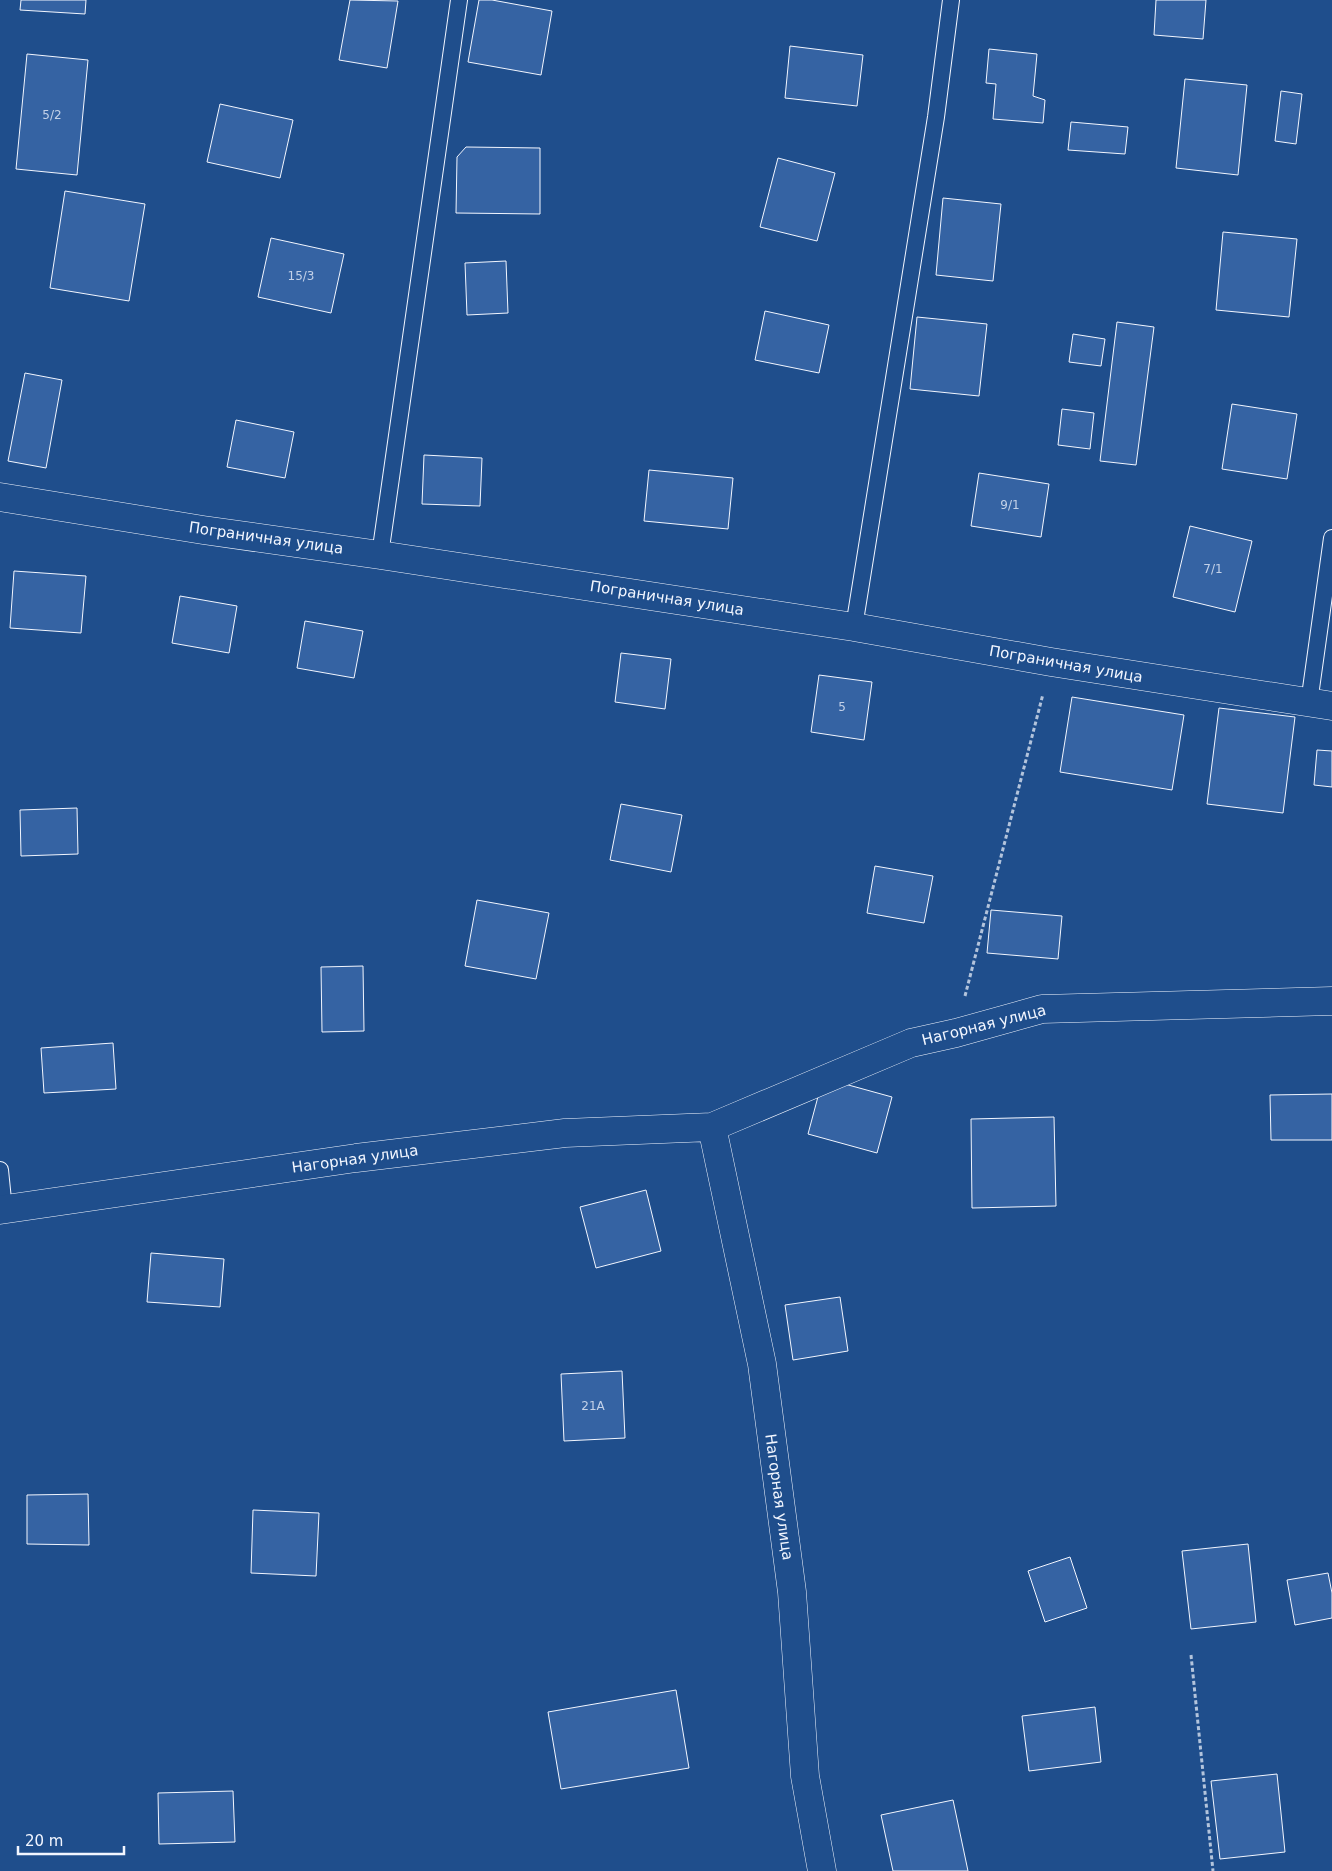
<svg xmlns="http://www.w3.org/2000/svg" width="1332" height="1871" viewBox="0 0 1332 1871" font-family="'DejaVu Sans',sans-serif">
	<rect width="100%" height="100%" fill="#1f4e8c"/>
	<!-- building -->
	<path fill="#3563a3" stroke="#f2f6ff" d="M21,0H86L85,14L20,10Z
		M350,0L398,1L387,68L339,60Z
		M479,0H492L552,11L541,75L468,62Z
		M1156,0H1206L1203,39L1154,35Z
		M790,46L863,55L857,106L785,98Z
		M989,49L1037,54L1033,96L1045,100L1043,123L993,119L996,84L986,83Z
		M27,54L88,60L77,175L16,169Z
		M1185,79L1247,85L1238,175L1176,168Z
		M1281,91L1302,94L1296,144L1275,141Z
		M220,104L293,120L280,178L207,162Z
		M1071,122L1128,127L1125,154L1068,150Z
		M466,147L540,148V214L456,213L457,157Z
		M778,158L835,173L817,241L760,227Z
		M65,191L145,204L129,301L50,288Z
		M943,198L1001,204L993,281L936,275Z
		M1223,232L1297,239L1289,317L1216,310Z
		M271,238L344,254L331,313L258,297Z
		M506,261L508,313L467,315L465,263Z
		M765,311L829,325L819,373L755,360Z
		M917,317L987,324L979,396L910,389Z
		M1117,322L1154,327L1136,465L1100,461Z
		M1073,334L1105,339L1101,366L1069,362Z
		M25,373L62,380L46,468L8,461Z
		M1232,404L1297,414L1287,479L1222,469Z
		M1062,409L1094,413L1090,449L1058,445Z
		M236,420L294,432L285,478L227,467Z
		M424,455L482,458L480,506L422,504Z
		M649,470L733,478L728,529L644,521Z
		M979,473L1049,484L1041,537L971,526Z
		M1190,526L1252,541L1235,612L1173,597Z
		M14,571L86,576L81,633L10,628Z
		M180,596L237,606L229,653L172,643Z
		M305,621L363,631L354,678L297,668Z
		M621,653L671,659L665,709L615,702Z
		M819,675L872,682L864,740L811,732Z
		M1072,697L1184,715L1172,790L1060,772Z
		M1219,708L1295,717L1283,813L1207,804Z
		M1317,750L1332,751V787L1314,785Z
		M621,804L682,815L671,872L610,860Z
		M77,808L78,854L21,856L20,810Z
		M875,866L933,876L924,923L867,913Z
		M477,900L549,913L536,979L465,966Z
		M991,910L1062,916L1058,959L987,953Z
		M363,966L364,1031L322,1032L321,967Z
		M113,1043L116,1089L44,1093L41,1048Z
		M823,1078L892,1097L877,1153L808,1134Z
		M1332,1094V1140H1271L1270,1095Z
		M1054,1117L1056,1206L972,1208L971,1119Z
		M646,1190L661,1251L596,1268L580,1207Z
		M151,1253L224,1259L220,1307L147,1302Z
		M840,1297L848,1351L793,1360L785,1305Z
		M622,1371L625,1438L564,1441L561,1374Z
		M88,1494L89,1545L27,1544V1495Z
		M253,1510L319,1513L316,1576L251,1573Z
		M1248,1544L1256,1622L1191,1629L1182,1551Z
		M1070,1557L1087,1608L1045,1622L1028,1571Z
		M1328,1573L1332,1593V1618L1295,1625L1287,1580Z
		M676,1690L689,1768L561,1789L548,1712Z
		M1095,1707L1101,1762L1029,1771L1022,1716Z
		M1277,1774L1285,1852L1220,1859L1211,1781Z
		M233,1791L235,1842L159,1844L158,1793Z
		M953,1800L968,1871H893L881,1815Z"/>
	<g fill="none" stroke-linecap="round" stroke-linejoin="round">
		<defs>
			<path id="service" d="M380,555L459,0
				M854,627L936,117L951,0
				M1309,703L1332,538
				M0,1170L4,1210"/>
			<path id="minor" d="M0,497L203,530L380,555L854,627L1051,662L1332,706
				M712,1127L762,1364L792,1592L805,1776L822,1871
				M0,1210L356,1158L565,1133L712,1127L911,1043L956,1033L1042,1009L1332,1001"/>
		</defs>
		<!-- service casing -->
		<use href="#service" stroke="#f2f6ff" stroke-width="18"/>
		<!-- minor casing -->
		<use href="#minor" stroke="#f2f6ff" stroke-width="29"/>
		<!-- path -->
		<path stroke="#b3c4dc" stroke-width="3" stroke-dasharray="4 2.5" stroke-linecap="butt" d="M965,996L1043,694
			M1191,1655L1213,1871"/>
		<!-- service -->
		<use href="#service" stroke="#1f4e8c" stroke-width="16"/>
		<!-- minor -->
		<use href="#minor" stroke="#1f4e8c" stroke-width="28"/>
	</g>
	<g text-anchor="middle" dominant-baseline="central" stroke-width="4" stroke-linejoin="round" paint-order="stroke">
		<!-- number labels -->
		<g font-size="12" fill="#c3d1e8">
			<text x="52" y="115">5/2</text>
			<text x="301" y="276">15/3</text>
			<text x="1010" y="505">9/1</text>
			<text x="1213" y="569">7/1</text>
			<text x="842" y="707">5</text>
			<text x="593" y="1406">21А</text>
		</g>
		<!-- street labels -->
		<g font-size="15" fill="#f2f6ff" stroke="#1f4e8c">
			<text transform="translate(266 538) rotate(8)">Пограничная улица</text>
			<text transform="translate(667 598) rotate(9)">Пограничная улица</text>
			<text transform="translate(1066 664) rotate(10)">Пограничная улица</text>
			<text transform="translate(984 1025) rotate(-14)">Нагорная улица</text>
			<text transform="translate(355 1159) rotate(-8)">Нагорная улица</text>
			<text transform="translate(779 1497) rotate(82)">Нагорная улица</text>
		</g>
	</g>
	<!-- scale -->
	<path d="M18 1846v8h106v-8" fill="none" stroke="#f2f6ff" stroke-width="2.5"/>
	<text x="25" y="1846" font-size="15" fill="#f2f6ff" stroke="#1f4e8c" stroke-width="4" paint-order="stroke">20 m</text>
</svg>
